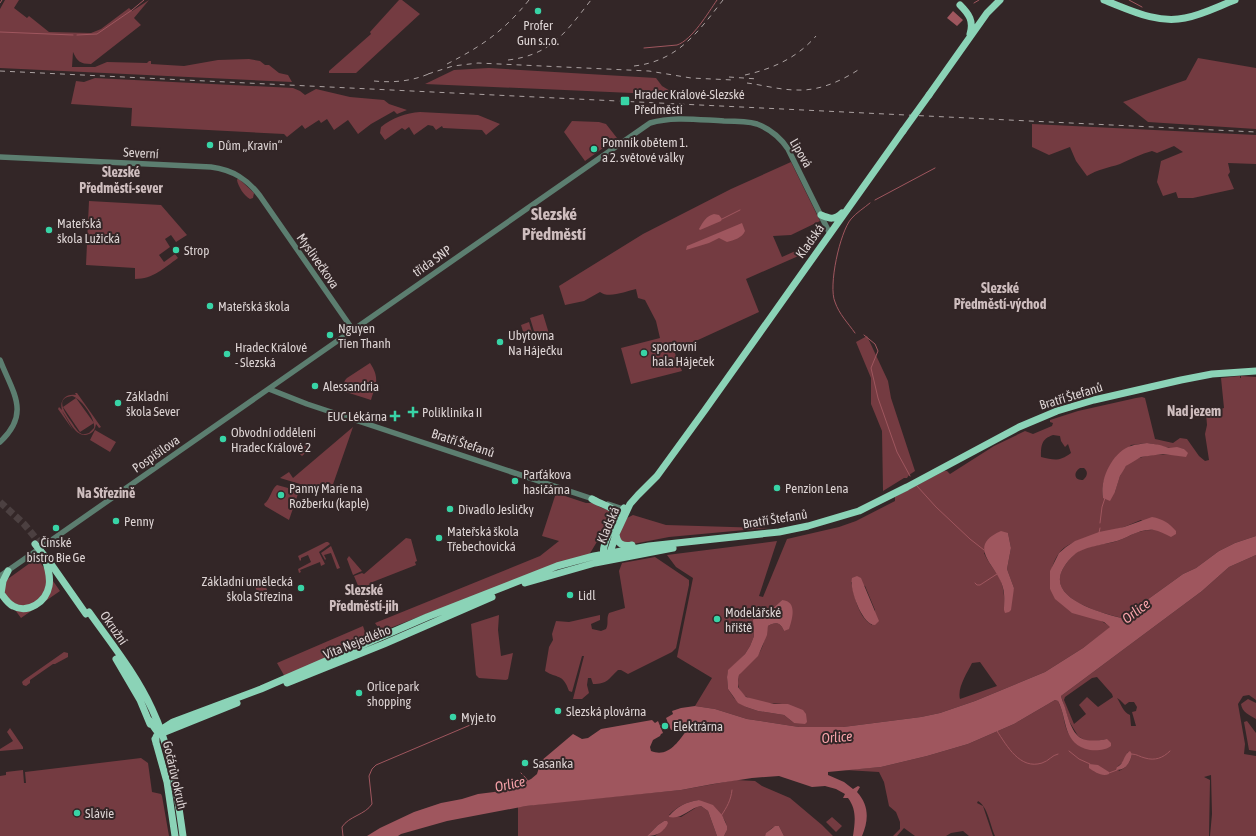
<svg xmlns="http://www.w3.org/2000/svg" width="1256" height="836" viewBox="0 0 1256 836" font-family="'Asap Condensed',sans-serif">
	<rect width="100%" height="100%" fill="#332627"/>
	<!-- green -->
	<path fill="#743b41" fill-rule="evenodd" d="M5,0H19L14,8L27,18L29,16L49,32L91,33L101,29L129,8L132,11L149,0L134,18L141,25L91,64C80,64 77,61 73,52L72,67H95L107,62L147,63L149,61H151V64L184,66L218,60L249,59L260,61L265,65H269L279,73L288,75L292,82L0,68V9Z
		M399,0H402L420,14L356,73H329V71L371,34L370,32Z
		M1198,58L1256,68V129L1148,122L1123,102L1186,80Z
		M489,68L656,78L662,86L677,95L425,84L454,70Z
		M95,78L293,88L300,91L305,95L316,89L350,97L384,100L389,104L407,110L397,114L394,111L371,124L358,134L348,120L334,130L327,119L321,123L319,120L305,129L302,125L287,137L284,134L131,126L132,108L71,104L76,81L84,82Z
		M420,112L478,115L500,124L486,135L482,130L443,128L442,126L436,130L433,126L428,125L414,135L409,127L405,130L402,128L385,140L380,133L381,127C392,118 406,113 420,112Z
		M572,121L599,122L606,124L617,138L585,161L564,132Z
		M1032,124L1256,135V164L1228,163L1230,172L1228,175L1234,189L1193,198H1178L1176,192L1163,196L1157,182L1161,161L1183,152L1174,146L1157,153L1152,151C1141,154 1131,159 1120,164C1108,168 1098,169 1087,176L1076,161L1070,147L1049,155L1032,147Z
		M791,162L820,221L791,235L773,236L782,257L800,249L803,254L746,279L759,312L674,351L682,371L631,384L621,348L660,338L656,321L645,300L638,298L636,289C626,291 609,299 600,292L584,301L565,305L559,286L643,234L731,189Z
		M238,178L254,193L253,198L250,199C244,196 238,186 237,180Z
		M89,201L161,205L187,235L176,242L171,235L165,239L170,247L159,255L164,262L175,254L178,258C164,268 153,279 135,279V268L86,265Z
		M543,314L550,337L537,341L530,318Z
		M529,322L534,339L526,341L521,325Z
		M867,336L888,381L891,398L915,471L909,475L907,478H904L883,491L882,431L871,404V378L856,342Z
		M370,363C380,378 376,384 371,400L346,392L347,388C344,384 343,382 347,378Z
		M1240,376V378H1241V376L1256,377V536L1235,543L1219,551L1196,568L1183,574L1122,618C1101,613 1044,598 1064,567C1067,562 1072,556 1076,553C1087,545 1102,545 1114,542C1130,537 1137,529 1155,530L1141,520C1135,522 1130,525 1124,527C1107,532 1069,539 1059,553C1051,564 1050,576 1050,589L1111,627L1083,648L1045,672L975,701L940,713L921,717L843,727H799L747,719L715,709L695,706L712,678L677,657L693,578L676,567L667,555L777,541L759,596L763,597L787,539L839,527L856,521L895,501V497L944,471H947L950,474L994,446L1025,431L1033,434L1052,426L1053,423L1050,422V420L1078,411L1136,398L1142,397L1145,398L1155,439L1173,443L1180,438L1187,439L1199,456L1205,461L1209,460L1205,434L1207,425L1206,413L1224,408L1221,378ZM1053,435L1060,436L1061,441L1065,447L1068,444L1071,453C1059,462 1054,460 1041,457C1041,446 1041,439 1053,435ZM1147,443C1155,444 1164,447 1170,448C1175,448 1179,448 1184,449L1186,456C1167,454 1141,452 1126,466C1120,472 1118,483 1115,492L1103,498C1098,476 1118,460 1131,445ZM1080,468H1084C1088,471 1088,476 1083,480C1074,481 1073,472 1080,468ZM1008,533L1011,548L1007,569L1014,588L1004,610C1005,599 1004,585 998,575C993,568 988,562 984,553ZM851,582L865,586L875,610L872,625C858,617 855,597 851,582ZM782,600L784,631C781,623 776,621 768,626C765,636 764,649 756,657C751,663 743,668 739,675C738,678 738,681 738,684C741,704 772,704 788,704L794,723L784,715L758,711L746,707L734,698L728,689L727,677L728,671L745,654L750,646L754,636L753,623L763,612L770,611ZM980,662L997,686L960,699C957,688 967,673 972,663Z
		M75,393H77L101,427L99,428L96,424C95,429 94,432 89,434C76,440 68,418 62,411L73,430L58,409L59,407L62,410C59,400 66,393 76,395ZM72,396C81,398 96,419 94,428L89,433C86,434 83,435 80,433C76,430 73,424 70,420C64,411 55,398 72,396Z
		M76,398L94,423L80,432L63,407Z
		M353,427L330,493L280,478L289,472L293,478Z
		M95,430L116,442L110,452L90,440Z
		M307,442L312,447L302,456L297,451Z
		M277,485L299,491L289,520L265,506L264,504C271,499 271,489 277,485Z
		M556,493L586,503H592L602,508L613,511L616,517L601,535L589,555L426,614L385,630H380L375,623L540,556L559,541L542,536Z
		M633,515L666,525L768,528L669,537L633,544L621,542L618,533L627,518Z
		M406,538L411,539L417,561L415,562L416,565L370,583V585L361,589L359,588L354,576L362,573L364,574Z
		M326,542H328L330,544L319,552L325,564L321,566L320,562L300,570L301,572L299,573L298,569L311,562L308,555L301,558V560L300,561L298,556Z
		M331,546L340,568L337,569L331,553L324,555L326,559L325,560L321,553Z
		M1256,555V700L1249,695L1243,696L1238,704L1245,744L1244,754L1256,756V836H1210L1212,814L1211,775L1204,777L1210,780L1209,836H995C990,825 988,807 978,801L977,803L983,806L993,836H969L963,831L951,833L946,836H915L904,828L897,836H893L900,829V822L896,812L889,806L884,782L879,772L845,770L881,767L927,756L968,744L1014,724L1055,700L1058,701C1068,721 1060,732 1082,747L1107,739L1091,742L1086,741L1078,736L1069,721L1061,696L1202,591L1229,567ZM1097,677L1112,694L1113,697L1098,707L1087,697L1079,705L1086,714L1074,724L1064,700L1065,697L1092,678ZM1117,698L1120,700L1125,705L1129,702H1134L1137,707L1136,711L1132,712L1136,726H1131L1130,715C1123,712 1121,704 1117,698ZM1128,752L1132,754C1130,763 1127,767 1119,771L1117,767L1123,762Z
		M349,556L362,571L353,575L347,559Z
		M655,557L689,580V585L676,648L672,652L628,674L621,670H618C608,679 608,684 593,684L591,678H588L587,685L589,693L582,699H573L584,656H582L572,692L569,691C563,673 557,679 545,671L549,647L553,640L552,634L556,621L569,622L600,615V620L591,624L592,629L601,631L606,629C609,624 606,618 609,613L625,608L619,571L622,563Z
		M37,558L60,591L21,618L4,595L5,581Z
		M262,578L268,592L259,596L253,582Z
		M499,615L498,630L501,656L513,653L508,679L506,680L479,678L476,675L471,624Z
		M363,626L366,635L364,638L365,641L285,677L277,663Z
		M64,652L68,653V657L55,664H53L30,680V683L26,686L23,685L22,682L24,680Z
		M1248,699L1256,703V719C1249,715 1242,712 1241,704Z
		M1247,721L1256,733V751L1249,750L1244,722Z
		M10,728L23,747V749L0,751V749L13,741L7,732Z
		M141,758L148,763L152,792L161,794L162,796L169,836H0V776L6,775V772L23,770L24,783H26L25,772Z
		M736,780L755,781L762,786L790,798L822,825L833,836H784L779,826C773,826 767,831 765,836H724C735,819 711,808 699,800C686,802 678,806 669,815L681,817L697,807L701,806L708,811L717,836H655L664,829V821L658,825L647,836H518V807L557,802L681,790Z
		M832,817L842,826L836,832L826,822Z"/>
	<!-- water -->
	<path fill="#9f565e" d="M953,11L963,20L957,26L947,18Z
		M714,214L719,215L722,219L721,221L700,230L699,229C703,222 706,216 714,214Z
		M742,223L745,231C742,238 734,240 727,242L719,238L709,243L686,250L687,246Z
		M1147,443L1160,445L1169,448L1177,447L1184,449L1188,453L1186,457L1163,454L1141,457L1126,466L1120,476L1115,492L1110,501L1103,498C1099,480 1113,451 1131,446C1136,444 1142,444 1147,443Z
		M1152,517C1163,519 1169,523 1176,531V534L1171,537C1165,534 1159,531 1154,530C1139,528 1127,539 1113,542C1101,545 1090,546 1078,552C1073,555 1067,562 1064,567C1044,598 1102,613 1122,618L1183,574L1196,568L1219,551L1235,543L1256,536V555L1229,567L1202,591L1061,696C1062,701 1065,706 1066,711C1074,738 1080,744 1107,739L1111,743V746C1106,750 1097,751 1090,750C1062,744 1068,720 1058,701L1055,700L1014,724L968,744L927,756L881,767L828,772V775L844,782L853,789L858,786L860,787L857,792C869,805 869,820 862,836H853C855,822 857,810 848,798H843L845,794L836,789L825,786L812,787L779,776L752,778L713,784L681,790L526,806L447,821L401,834L398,836H367L380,828L414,812L441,803L462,799L478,794L494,792L519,785L531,779L537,774L541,761L573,734L582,739L588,738L601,729L652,720L655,723L658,721L663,733L661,734L660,736L653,740L650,747L651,751C668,758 678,742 687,730L680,727L671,730L666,718L673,714L672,711L681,708L695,706L715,709L747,719L799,727H843L921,717L940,713L975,701L1045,672L1083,648L1110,627L1104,622L1072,613L1055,599L1050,589V571L1059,553L1066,547L1075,541L1099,532L1124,527Z
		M1001,531L1008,533L1011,548L1007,569L1014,588L1011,610L1009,612L1005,613L1004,610C1004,604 1005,594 1003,588C999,567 964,547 1001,531Z
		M857,576L861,578L879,621L875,625C862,625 849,588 852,578Z
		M782,600C798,601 792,620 789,629L784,631C781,623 776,621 768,626L767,635L758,656L739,675L738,680V687L741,691L746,697L774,704H788L803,710L806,714L807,722L805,724L794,723L784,715L758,711L746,707L738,703L728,689L727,677L728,670L745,654L750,646L754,636L753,620L758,614L770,611Z
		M1130,751L1132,754C1130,763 1126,770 1116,770L1117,767C1125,763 1123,755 1130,751Z
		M1089,764L1098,765L1109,772V774C1102,777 1095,772 1089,768Z
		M699,800L713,805L722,815L727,826V830L724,836H717L708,811L701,806C689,808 682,820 669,817V816C678,806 686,802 699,800Z
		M664,821H667L668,823C664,832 657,836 647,836L658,825Z
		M775,826H779L784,836H765L766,833Z"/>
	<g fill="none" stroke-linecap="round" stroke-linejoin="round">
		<!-- stream -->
		<path stroke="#9f565e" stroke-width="1" d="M1129,0L1142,7
			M0,3L2,0
			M974,3L979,0
			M0,32L73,35
			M77,35L97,34L132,10L144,0
			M644,48L677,45C692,40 708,13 717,0
			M875,200L935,168
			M722,219L740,210
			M855,333C848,323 839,314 835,302C828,286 840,232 851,219C856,213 864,208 870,203
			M864,335L875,344L878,351L871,368L878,398L897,452L910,476
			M917,486L936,507L970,539L984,550
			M1100,523L1102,507L1105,498
			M1099,533L1100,528
			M975,583L977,585H980L997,574
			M660,726L668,722
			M997,731C1007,746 1020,770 1042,763C1049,761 1052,755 1058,754
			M1069,751L1079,759L1090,764
			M1132,754C1137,754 1140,757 1145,758C1155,761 1163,758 1170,751
			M521,773L522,774
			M1109,773L1117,770
			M524,776L528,781
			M721,816C727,807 731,800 732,790
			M343,836L342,827C349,816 365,815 372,804L369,776L372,769L376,765L475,723"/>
		<!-- major-tunnel -->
		<path stroke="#4c4041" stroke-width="7" stroke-dasharray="7 3.5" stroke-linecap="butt" d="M0,502L24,524L39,542"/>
		<!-- minor -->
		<path stroke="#5c7e70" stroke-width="5.5" d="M0,157L211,167C233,170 247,179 260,196L353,330
			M0,360C13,393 31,413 0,442
			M269,389L307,404L596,500
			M608,504L626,510
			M0,576L650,123C673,116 700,120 724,121C734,121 747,121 757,124C770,129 780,137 788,149L830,234"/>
		<!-- major -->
		<path stroke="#8bd3b7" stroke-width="7" d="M1104,0C1130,10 1157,24 1185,18C1202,15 1219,6 1235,0
			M960,5C969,14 974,21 970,34
			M929,95L987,13L1000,0
			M821,215C830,219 835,220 842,213
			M592,499C601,505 617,506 617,519
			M616,534C617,544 623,547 632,545
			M609,556L616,534L630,504L638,495L657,476L705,410L903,131
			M605,558C598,547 617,518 624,508
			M525,583L595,563L673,548
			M0,592C4,597 7,603 13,606C28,614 46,602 49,586C51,576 47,565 44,556
			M1,594L3,581L8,571
			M89,612C111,643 136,674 152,709C171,749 177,792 183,836
			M116,659L140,700L150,724
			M287,683L384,644L492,597
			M149,720L156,730L165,732L237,703
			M155,739L167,782L175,836
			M156,743V737L159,731L173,722L261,689L427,617L557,566L594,556L649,546L779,532L808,526L859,511L907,487L1019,427L1057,411L1094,400L1181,380L1212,374L1256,371"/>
		<!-- rail -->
		<path stroke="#aba1a1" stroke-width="1" stroke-dasharray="5 5" stroke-linecap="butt" d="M508,60C551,55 566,32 591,0
			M447,64C482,46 504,31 529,0
			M634,66C678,61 698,32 723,0
			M0,71L1256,132
			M428,74L453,66L478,63L649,71L691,78L733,80
			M745,75C772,69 797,58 816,36
			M729,77L758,79
			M374,81C395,83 414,81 433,72
			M747,83C763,85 780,90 797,90C819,91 842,81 861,68"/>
		<!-- major-bridge -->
		<path stroke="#8bd3b7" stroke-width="7" d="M903,131L929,95
			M35,544L51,564L86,614"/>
	</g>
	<!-- markers -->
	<g fill="#38d4a6" stroke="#332627" stroke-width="1.5">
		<circle cx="538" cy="11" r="4"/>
		<rect x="620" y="96" width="10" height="10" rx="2"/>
		<circle cx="210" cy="145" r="4"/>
		<circle cx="594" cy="149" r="4"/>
		<circle cx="49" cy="230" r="4"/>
		<circle cx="176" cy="250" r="4"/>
		<circle cx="210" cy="306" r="4"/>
		<circle cx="330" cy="335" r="4"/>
		<circle cx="500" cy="342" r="4"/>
		<circle cx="644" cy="353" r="4"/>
		<circle cx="227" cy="354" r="4"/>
		<circle cx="315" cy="386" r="4"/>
		<circle cx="118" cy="403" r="4"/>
		<path d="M411 406h4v4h4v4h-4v4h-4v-4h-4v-4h4z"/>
		<path d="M393 410h4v4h4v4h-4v4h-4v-4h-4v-4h4z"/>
		<circle cx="223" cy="439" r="4"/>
		<circle cx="515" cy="481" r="4"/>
		<circle cx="777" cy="488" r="4"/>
		<circle cx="281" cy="495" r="4"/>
		<circle cx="450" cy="509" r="4"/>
		<circle cx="116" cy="521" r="4"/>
		<circle cx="56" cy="528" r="4"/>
		<circle cx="439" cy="538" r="4"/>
		<circle cx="301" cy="588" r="4"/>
		<circle cx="570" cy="595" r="4"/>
		<circle cx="717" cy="619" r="4"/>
		<circle cx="359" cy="693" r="4"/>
		<circle cx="558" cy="711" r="4"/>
		<circle cx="453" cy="717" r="4"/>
		<circle cx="665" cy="726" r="4"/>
		<circle cx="525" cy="763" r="4"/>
		<circle cx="77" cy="813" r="4"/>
	</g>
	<g text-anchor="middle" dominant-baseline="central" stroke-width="4" stroke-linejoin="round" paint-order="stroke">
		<!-- poi labels -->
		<g font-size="13" fill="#dcd3d3" stroke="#332627" text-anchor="start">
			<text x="538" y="25" text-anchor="middle">Profer<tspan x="538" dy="15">Gun s.r.o.</tspan></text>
			<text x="634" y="94">Hradec Králové-Slezské<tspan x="634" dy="15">Předměstí</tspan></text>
			<text x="602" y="142">Pomník obětem 1.<tspan x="602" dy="15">a 2. světové války</tspan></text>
			<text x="218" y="145">Dům „Kravín“</text>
			<text x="57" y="223">Mateřská<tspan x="57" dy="15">škola Lužická</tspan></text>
			<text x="184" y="250">Strop</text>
			<text x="218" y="306">Mateřská škola</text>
			<text x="338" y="328">Nguyen<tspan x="338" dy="15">Tien Thanh</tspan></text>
			<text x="508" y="335">Ubytovna<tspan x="508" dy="15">Na Háječku</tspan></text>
			<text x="652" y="346">sportovní<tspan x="652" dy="15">hala Háječek</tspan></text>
			<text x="235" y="347">Hradec Králové<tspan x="235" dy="15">- Slezská</tspan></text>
			<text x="323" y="386">Alessandria</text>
			<text x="126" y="396">Základní<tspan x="126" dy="15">škola Sever</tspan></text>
			<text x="422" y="412">Poliklinika II</text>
			<text x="387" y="416" text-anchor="end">EUC Lékárna</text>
			<text x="231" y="432">Obvodní oddělení<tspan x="231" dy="15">Hradec Králové 2</tspan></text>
			<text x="523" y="474">Parťákova<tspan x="523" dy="15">hasičárna</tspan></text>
			<text x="289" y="488">Panny Marie na<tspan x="289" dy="15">Rožberku (kaple)</tspan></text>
			<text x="785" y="488">Penzion Lena</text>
			<text x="458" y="509">Divadlo Jesličky</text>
			<text x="124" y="521">Penny</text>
			<text x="447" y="531">Mateřská škola<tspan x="447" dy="15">Třebechovická</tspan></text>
			<text x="56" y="542" text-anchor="middle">Čínské<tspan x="56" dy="15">bistro Bie Ge</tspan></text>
			<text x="293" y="581" text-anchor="end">Základní umělecká<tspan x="293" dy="15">škola Střezina</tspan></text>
			<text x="578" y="595">Lidl</text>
			<text x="725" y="612">Modelářské<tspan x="725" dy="15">hřiště</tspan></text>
			<text x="367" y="686">Orlice park<tspan x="367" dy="15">shopping</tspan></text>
			<text x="566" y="711">Slezská plovárna</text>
			<text x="461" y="717">Myje.to</text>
			<text x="673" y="726">Elektrárna</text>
			<text x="533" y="763">Sasanka</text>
			<text x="85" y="813">Slávie</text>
		</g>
		<!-- street labels -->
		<g font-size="13" fill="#dcd3d3" stroke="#332627">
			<text transform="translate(141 153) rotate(3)">Severní</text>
			<text transform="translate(801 153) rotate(60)">Lipová</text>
			<text transform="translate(810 241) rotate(-54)">Kladská</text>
			<text transform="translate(318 261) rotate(55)">Myslivečkova</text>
			<text transform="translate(432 261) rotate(-35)">třída SNP</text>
			<text transform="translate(1071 396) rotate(-17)">Bratří Štefanů</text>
			<text transform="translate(463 443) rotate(18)">Bratří Štefanů</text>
			<text transform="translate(156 454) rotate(-35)">Pospíšilova</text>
			<text transform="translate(775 519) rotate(-9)">Bratří Štefanů</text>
			<text transform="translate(608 525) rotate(-67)">Kladská</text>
			<text transform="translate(114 628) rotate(55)">Okružní</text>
			<text transform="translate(357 642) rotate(-22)">Víta Nejedlého</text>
			<text transform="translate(175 775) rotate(77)">Gočárův okruh</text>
		</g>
		<!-- neighbourhood labels -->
		<g font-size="14" font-weight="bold" fill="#cebdbe" stroke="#332627">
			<text x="121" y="172">Slezské<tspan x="121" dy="16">Předměstí-sever</tspan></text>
			<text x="1000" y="288">Slezské<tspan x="1000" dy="16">Předměstí-východ</tspan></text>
			<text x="1194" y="411">Nad jezem</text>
			<text x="106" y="493">Na Střezině</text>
			<text x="364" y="590">Slezské<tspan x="364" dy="16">Předměstí-jih</tspan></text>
		</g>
		<!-- water labels -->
		<g font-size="14" font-style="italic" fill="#f8a3aa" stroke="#332627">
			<text transform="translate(1136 611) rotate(-37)">Orlice</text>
			<text transform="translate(837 737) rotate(-5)">Orlice</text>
			<text transform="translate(510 784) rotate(-12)">Orlice</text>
		</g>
		<!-- district labels -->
		<g font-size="17" font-weight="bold" fill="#cebdbe" stroke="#332627">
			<text x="554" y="214">Slezské<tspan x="554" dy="20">Předměstí</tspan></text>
		</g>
	</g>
</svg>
